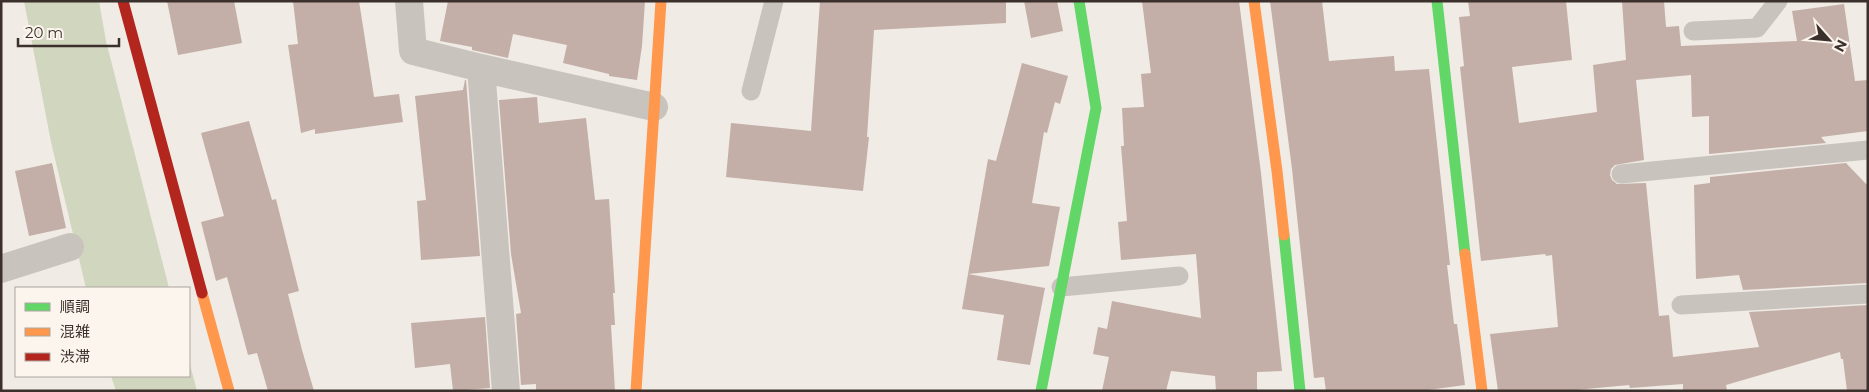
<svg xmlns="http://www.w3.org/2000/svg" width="1869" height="392" viewBox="0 0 1869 392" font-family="Montserrat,'Noto Sans JP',sans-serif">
	<rect width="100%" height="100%" fill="#f0ebe5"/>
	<!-- green -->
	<path fill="#d1d6bf" d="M24,1H99L106,41L169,288H86L51,142Z
		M189,361L197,391H116L111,376H189Z"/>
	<!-- building -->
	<path fill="#c3afa7" d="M167,1H234L242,43L178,55Z
		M293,1H359L374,97L399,94L403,122L315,134V129L301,133L288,45L298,44Z
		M448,1H645L642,46L637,80L609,76V74L563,63L567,45L513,34L508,58L472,50V47L440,41Z
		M820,1H1006V23L874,30L867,137H869L863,191L726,177L731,123L811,131Z
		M1024,1H1057L1063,31L1031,38Z
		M1142,1H1239L1261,173L1282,371L1257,372V391H1216L1215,376L1171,371L1166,391H1102L1109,357L1093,354L1098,327L1107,329L1112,301L1201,318L1196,254L1121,260L1118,222L1127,221L1121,146H1124L1122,108L1144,107L1141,74L1151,73Z
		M1270,1H1322L1329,61L1394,56L1395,71L1429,69L1450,265H1447L1454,324H1457L1465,385L1420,391H1326L1324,377L1314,378L1292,169Z
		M1468,1H1566L1572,60L1512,67L1519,123L1597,112L1593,65L1626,60L1622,1H1664L1666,27L1679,26L1681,46L1797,41L1792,11L1844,4L1855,81L1868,80V131L1821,137L1826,143L1709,154V116L1692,117L1691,75L1636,80L1644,160L1615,165L1611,169L1610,175L1612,180L1617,184L1646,183L1659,316L1669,315L1673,357L1759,347L1749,312L1868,305V391H1847L1843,359H1841L1840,352L1726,385L1727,391H1683V384L1630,388L1629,385L1565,391H1498L1490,334L1558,327L1552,255L1546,256L1545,254L1481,261L1460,67L1464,66L1459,17L1470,16Z
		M1022,63L1068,76L1060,104L1055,102L1047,133L1044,132L1033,197L1032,203L1060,207L1049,266L968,274L988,159L996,161Z
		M465,80H466L480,256L421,260L417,201L426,200L415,96L463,90Z
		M537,97L539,123L586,118L595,200L609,199L615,293H613L615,325H611L615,391H536V384L521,385L516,314L521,313L511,254L499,100Z
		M249,121L272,200L276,199L299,291L288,294L302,350L314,391H268L257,353L248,355L227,277L216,281L201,222L224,216L201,133Z
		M52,163L66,228L29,236L15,171Z
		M1846,163L1868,186V283L1743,290L1739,275L1696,279L1694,185L1710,183V177Z
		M968,274L1045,288L1030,365L997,360L1004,315L962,309Z
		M485,317L490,388L453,391L450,364L415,368L411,323Z"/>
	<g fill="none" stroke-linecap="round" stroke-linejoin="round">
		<!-- lane -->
		<path stroke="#c9c3be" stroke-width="19" d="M1693,31L1757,28L1778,1
			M751,91L774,1
			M1621,174L1868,150
			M1061,287L1179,276
			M1681,305L1868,294"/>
		<!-- street -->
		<path stroke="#c9c3be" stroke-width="28" d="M409,1L413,51L481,68L654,107
			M481,68L506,391
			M1,269L70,247"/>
		<!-- fast -->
		<path stroke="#63d668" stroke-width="11" d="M1437,1L1465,254
			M1284,235L1300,391
			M1041,391L1096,108L1079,1"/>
		<!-- slow -->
		<path stroke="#ff974d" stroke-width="11" d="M1254,1L1277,171L1284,235
			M1465,254L1482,391
			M202,293L229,391
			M636,391L661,1"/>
		<!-- jam -->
		<path stroke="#b3261e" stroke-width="11" d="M123,1L202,293"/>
	</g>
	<!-- border -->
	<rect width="1869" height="392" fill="none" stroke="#3b302b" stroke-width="5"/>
	<!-- legend -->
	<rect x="15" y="287" width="175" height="90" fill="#fbf5ee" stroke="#aea6a0"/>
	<rect x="25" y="303" width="25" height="8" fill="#63d668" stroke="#aea6a0"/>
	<text x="60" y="312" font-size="15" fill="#3b302b">順調</text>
	<rect x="25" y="328" width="25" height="8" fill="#ff974d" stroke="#aea6a0"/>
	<text x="60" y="337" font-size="15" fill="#3b302b">混雑</text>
	<rect x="25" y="353" width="25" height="8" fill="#b3261e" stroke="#aea6a0"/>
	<text x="60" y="362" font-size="15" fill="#3b302b">渋滞</text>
	<!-- north arrow -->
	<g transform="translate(1829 40) rotate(117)" stroke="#fbf5ee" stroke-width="4" paint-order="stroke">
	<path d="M0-4L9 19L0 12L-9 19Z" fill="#3b302b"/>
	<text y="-8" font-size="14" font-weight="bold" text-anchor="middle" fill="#3b302b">N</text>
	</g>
	<!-- scale -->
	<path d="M18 38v8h101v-8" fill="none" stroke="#3b302b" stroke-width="2.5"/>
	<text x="25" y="38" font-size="15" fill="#3b302b" stroke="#fbf5ee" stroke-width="4" paint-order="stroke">20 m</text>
</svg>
